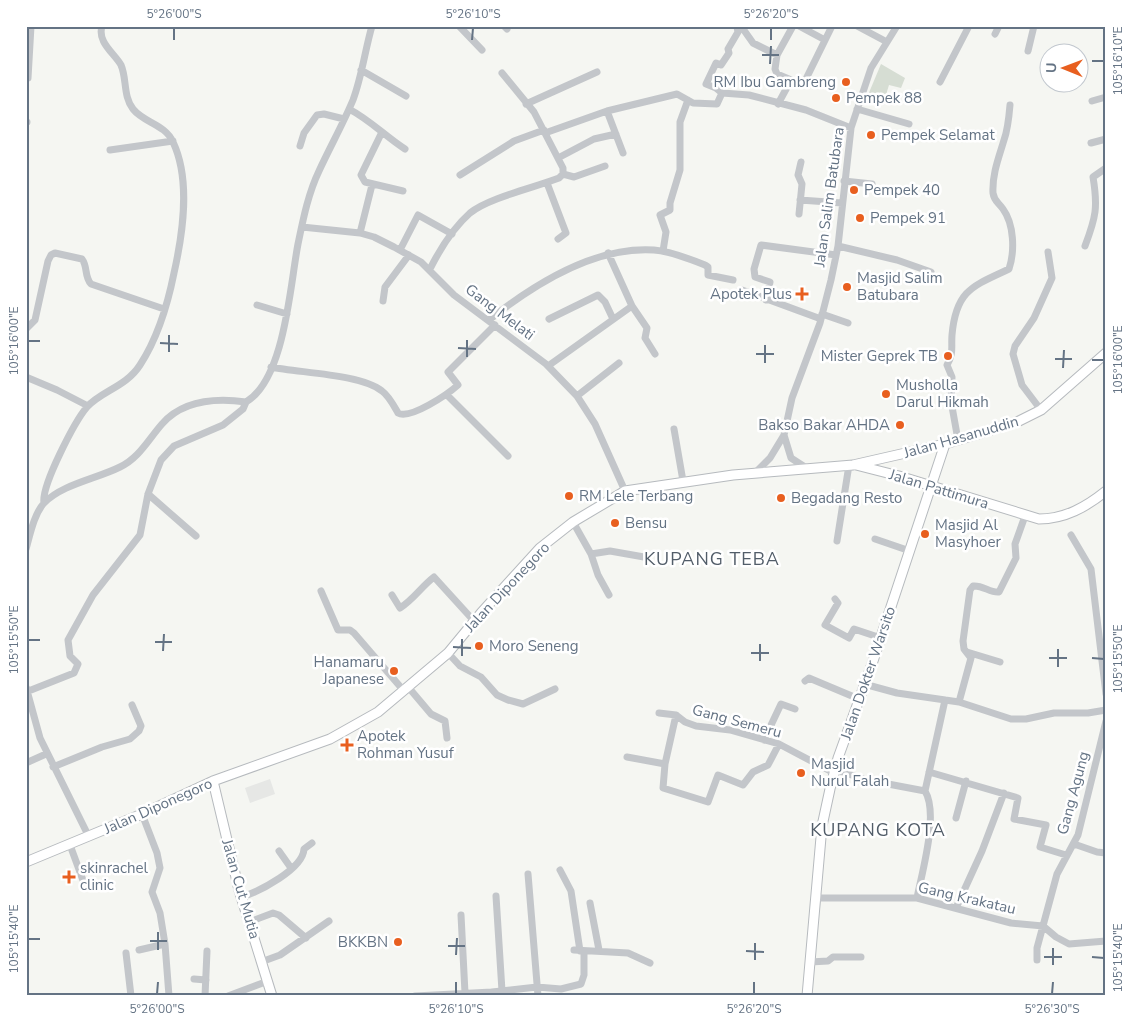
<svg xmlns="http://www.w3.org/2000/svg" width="1132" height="1022" viewBox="0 0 1132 1022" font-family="'Nunito Sans',sans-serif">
	<rect width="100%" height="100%" fill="#f5f6f2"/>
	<!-- built -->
	<path fill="#e6e7e5" d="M270,779L275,794L250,803L245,788Z"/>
	<!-- green -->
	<path fill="#d6ddd3" d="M881,64L905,78L901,88L889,85L885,98L868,95Z"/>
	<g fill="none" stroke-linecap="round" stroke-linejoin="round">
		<defs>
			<path id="major" d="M856,465L899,476L1039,519C1065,519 1086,507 1106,491
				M213,781L239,890L272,996
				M26,862L142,814L213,781L330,739L378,712L448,653L481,613L540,548L573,522L625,491L733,475L853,465L945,444L1017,422L1041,410L1106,353
				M807,996L822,826L830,789L838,758L872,664L945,444"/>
		</defs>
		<!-- major casing -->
		<use href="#major" stroke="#b6babe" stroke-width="11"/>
		<!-- minor -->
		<path stroke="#c3c6ca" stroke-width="7" d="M459,26L482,50
			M504,26L507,29
			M741,26L753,43L777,55L775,69L777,74L803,85L832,26
			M799,26L825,40
			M857,26L887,42
			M995,34L999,26
			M1028,51L1034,26
			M777,55L793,26
			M361,70L406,96
			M28,78L31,26
			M940,82L969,26
			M722,93L716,88L706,84L716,63L721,65L729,53L728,49L738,32L737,27
			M1092,101L1106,97
			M526,104L597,72
			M778,104L791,80
			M349,109C370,120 385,136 405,149
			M857,109L909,124
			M607,111L623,153
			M26,122H27
			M382,132L361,175L365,182L403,191
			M545,133L607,111L677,94L693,103L717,104L722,93L749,95L806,110L851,128
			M1091,143L1106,139
			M300,146L304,133L317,115L324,114L344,119
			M110,150L173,141
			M558,158L594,139L616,134
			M563,174L574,177L605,166
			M460,175L514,141L544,130
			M844,181L872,184
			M547,183L566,233L558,239
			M800,200L842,203
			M799,214L802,184L798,175L801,162
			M302,227L360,233L374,237L394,247L421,262L454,295L546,364L577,396L595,424L625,491
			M360,233L372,185
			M838,246L897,260L931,272
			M1085,246C1096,217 1098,207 1093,177L1106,168
			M400,250L418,215L452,234
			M663,251L666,232L660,215L670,210V203L680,170V122L688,100
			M608,253L632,306L647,328L645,338L655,354
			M430,269C440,249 453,228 470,213C488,198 536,187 559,178L563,174V168L534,112L502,73
			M742,290L821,319
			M766,300L770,282L755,277L754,269L761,245L836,255
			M383,301L385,287L409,255
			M257,305L287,314
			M822,314L848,323
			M549,319L598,295L605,302L613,319
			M489,320C533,285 595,246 654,250C670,251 690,259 705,265L708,267V275L733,280
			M26,329L35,320L48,261L51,255L55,253L82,259C88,267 84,276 91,284L164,309
			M548,366L632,306
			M271,367C299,373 361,374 382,391C389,396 394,406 398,413C410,420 448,394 458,385L448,372L495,325
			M26,377L57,390L88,406
			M447,395L508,456
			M577,396L619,363
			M1041,410L1022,385L1013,354L1015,346L1034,318L1052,278L1048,252
			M674,429L683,481
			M784,435L791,458L808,469
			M958,440L951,401L952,377L947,365C954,353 951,348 952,335C956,290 973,286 1009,269C1015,251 1014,224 1003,209C998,202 994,201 993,193C992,174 999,157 1004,140C1008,129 1009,117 1010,105
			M755,473L770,458L784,435L792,398L820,323L831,280L838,246L851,128L871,68L897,26
			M148,494L196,536
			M44,503C41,486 75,421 87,407C101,391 126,387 140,365C157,339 168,303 174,273C183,233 191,180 173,142C165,124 144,123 133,109C123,96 127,79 121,65C114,53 97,42 102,26
			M573,522L591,554L610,551L644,557
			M1071,535L1091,569L1106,694
			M875,539L910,551
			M837,541L849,465
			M26,549C30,535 34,514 44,503C63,484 96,479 120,467C139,458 148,440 162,424C183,400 217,398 246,402C285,379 290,285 298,244C303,220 308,194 319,171C330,147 343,124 353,100C362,76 365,50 372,26
			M591,554L598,575L609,595
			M321,591L338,630H350L354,633L404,691
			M392,595L400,608C414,599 421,587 434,577L474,621
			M835,599L838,603L825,625L849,638L854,629L881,638
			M967,652L1000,662
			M448,653L460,666L481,677L497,695L508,700L523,704L555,689
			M805,681L809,678L859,699
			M864,684L897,693L959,702L1011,719H1026L1054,713H1088L1106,710
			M26,687L40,738L89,837
			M409,688L431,714L445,721L447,738
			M26,692L74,673L78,664L70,656L68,640L93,595L140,535L148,494L161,460L174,446L223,425L243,409L246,402
			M959,702L971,658L964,649L963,641L970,590L973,586C983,585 990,593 999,592L1016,558L1015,544L1025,516
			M659,713L676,715L685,722L696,726L730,730L779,744L834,773
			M676,715L665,764L663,788L708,802L718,775L743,785L753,772L768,765L779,744
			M764,740L781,704L795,709
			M627,757L665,764
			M26,763L46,754
			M53,767L102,747L130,739L139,731L141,726L132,705
			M836,770L867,780L925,791C939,814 922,872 917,898
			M929,772L1018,798L1014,819L1046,825L1040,847L1066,855
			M925,791L945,700
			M142,814L157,853L160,868L152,892L160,913L165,944L169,996
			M956,818L966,781
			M1074,844L1097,852L1106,853
			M70,845L84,883
			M279,851L291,868
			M560,870L571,891L580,951
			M528,874L538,996
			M496,896L502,991
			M242,897C260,891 303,869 304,849L312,843
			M815,898H917L1011,923L1043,926L1056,937L1069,944L1106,941
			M590,903L599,950
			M956,908L982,851L1004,793
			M461,915L465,993
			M249,922L273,913L279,915L306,938
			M139,950L165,944
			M574,950L628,953L650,963
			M126,953L131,996
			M1037,960V948L1057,874L1078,835L1106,721
			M261,962L280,955L329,921
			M810,962L828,961L833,957H861
			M194,979L206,980
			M492,992L537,987L561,989L581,984L584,975V951
			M205,996L207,951
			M228,996L268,981
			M415,996L492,992V995"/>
		<!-- major -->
		<use href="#major" stroke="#fff" stroke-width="9"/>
	</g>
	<!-- ticks -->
	<path fill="none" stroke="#647384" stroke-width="2" d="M174,40V28M472,40L473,28M771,40V28M762,55H779M1092,61H1104M770,64L771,46M28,341H40M160,343L178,344M458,348L476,349M169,352V335M756,354H774M467,357V340M1055,359H1072M1092,360H1104M765,363V345M1063,368L1064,350M28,640H40M155,642H172M453,647L471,648M163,651L164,634M751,653H769M462,656V639M1049,658H1067M1092,658L1104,659M760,661V644M1058,667V649M28,939H40M150,941H167M448,946H465M158,950V932M746,951L764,952M456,955L457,938M1044,957H1062M1092,957L1104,958M755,960V943M1053,965V948M157,994L158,982M456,994V982M754,994V982M1052,994L1053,982"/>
	<!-- markers -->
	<g fill="#e85f1f" stroke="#fff" stroke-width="2">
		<circle cx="846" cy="82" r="5"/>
		<circle cx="836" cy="98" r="5"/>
		<circle cx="871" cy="135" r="5"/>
		<circle cx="854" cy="190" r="5"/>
		<circle cx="860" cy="218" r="5"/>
		<circle cx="847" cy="287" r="5"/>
		<path d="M799.5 286.5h5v5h5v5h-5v5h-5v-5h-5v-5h5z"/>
		<circle cx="948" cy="356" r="5"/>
		<circle cx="886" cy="394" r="5"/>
		<circle cx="900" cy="425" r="5"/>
		<circle cx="569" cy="496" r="5"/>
		<circle cx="781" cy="498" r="5"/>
		<circle cx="615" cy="523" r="5"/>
		<circle cx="925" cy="534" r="5"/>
		<circle cx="479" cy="646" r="5"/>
		<circle cx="394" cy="671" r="5"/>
		<path d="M344.5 737.5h5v5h5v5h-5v5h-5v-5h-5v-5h5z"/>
		<circle cx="801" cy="773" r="5"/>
		<path d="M66.5 869.5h5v5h5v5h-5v5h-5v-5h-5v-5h5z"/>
		<circle cx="398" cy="942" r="5"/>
	</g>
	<g text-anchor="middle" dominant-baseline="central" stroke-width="5" stroke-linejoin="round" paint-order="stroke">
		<!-- poi labels -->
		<g font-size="15" fill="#647384" stroke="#fff" text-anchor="start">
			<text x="836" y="82" text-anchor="end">RM Ibu Gambreng</text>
			<text x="846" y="98">Pempek 88</text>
			<text x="881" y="135">Pempek Selamat</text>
			<text x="864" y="190">Pempek 40</text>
			<text x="870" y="218">Pempek 91</text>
			<text x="857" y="278">Masjid Salim<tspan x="857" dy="17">Batubara</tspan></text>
			<text x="792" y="294" text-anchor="end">Apotek Plus</text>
			<text x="938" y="356" text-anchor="end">Mister Geprek TB</text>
			<text x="896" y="385">Musholla<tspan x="896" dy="17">Darul Hikmah</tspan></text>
			<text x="890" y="425" text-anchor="end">Bakso Bakar AHDA</text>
			<text x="579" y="496">RM Lele Terbang</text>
			<text x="791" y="498">Begadang Resto</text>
			<text x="625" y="523">Bensu</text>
			<text x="935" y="525">Masjid Al<tspan x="935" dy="17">Masyhoer</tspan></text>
			<text x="489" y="646">Moro Seneng</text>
			<text x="384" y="662" text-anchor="end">Hanamaru<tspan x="384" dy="17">Japanese</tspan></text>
			<text x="357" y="736">Apotek<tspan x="357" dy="17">Rohman Yusuf</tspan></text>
			<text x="811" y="764">Masjid<tspan x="811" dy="17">Nurul Falah</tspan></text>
			<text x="80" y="868">skinrachel<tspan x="80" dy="17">clinic</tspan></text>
			<text x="388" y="942" text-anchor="end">BKKBN</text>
		</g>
		<!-- street labels -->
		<g font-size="15" fill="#647384" stroke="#fff">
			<text transform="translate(829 197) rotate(-82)">Jalan Salim Batubara</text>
			<text transform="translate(500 312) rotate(37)">Gang Melati</text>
			<text transform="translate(961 437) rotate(-16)">Jalan Hasanuddin</text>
			<text transform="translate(939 489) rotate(17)">Jalan Pattimura</text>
			<text transform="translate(507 587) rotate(-47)">Jalan Diponegoro</text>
			<text transform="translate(868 673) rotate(-71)">Jalan Dokter Warsito</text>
			<text transform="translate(737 721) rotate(15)">Gang Semeru</text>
			<text transform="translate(1073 793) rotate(-75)">Gang Agung</text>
			<text transform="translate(158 806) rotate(-24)">Jalan Diponegoro</text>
			<text transform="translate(241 889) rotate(74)">Jalan Cut Mutia</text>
			<text transform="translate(967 898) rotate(13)">Gang Krakatau</text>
		</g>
		<!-- quarter labels -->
		<g font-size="18" letter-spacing="1" fill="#525d69" stroke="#fff">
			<text x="712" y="559">KUPANG TEBA</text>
			<text x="878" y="830">KUPANG KOTA</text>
		</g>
	</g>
	<!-- border -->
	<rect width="1132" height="1022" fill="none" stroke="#ffffff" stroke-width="55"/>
	<!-- north arrow -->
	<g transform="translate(1064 68) rotate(271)"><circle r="24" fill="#ffffff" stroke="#c1c7ce"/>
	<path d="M0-4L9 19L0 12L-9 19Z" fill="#e85f1f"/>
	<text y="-8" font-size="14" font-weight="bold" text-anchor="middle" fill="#647384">U</text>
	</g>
	<rect x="28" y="28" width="1076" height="966" fill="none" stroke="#647384" stroke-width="2"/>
	<g font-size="12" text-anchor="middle" fill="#647384">
		<text x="174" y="18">5°26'00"S</text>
		<text x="473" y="18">5°26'10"S</text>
		<text x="771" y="18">5°26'20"S</text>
		<text transform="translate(1118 61) rotate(-90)" y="4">105°16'10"E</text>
		<text transform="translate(14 341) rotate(-90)" y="4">105°16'00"E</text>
		<text transform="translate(1118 360) rotate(-90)" y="4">105°16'00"E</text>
		<text transform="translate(14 640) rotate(-90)" y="4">105°15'50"E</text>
		<text transform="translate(1118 659) rotate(-90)" y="4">105°15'50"E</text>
		<text transform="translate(14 939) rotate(-90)" y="4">105°15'40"E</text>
		<text transform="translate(1118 958) rotate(-90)" y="4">105°15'40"E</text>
		<text x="157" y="1013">5°26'00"S</text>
		<text x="456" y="1013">5°26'10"S</text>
		<text x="754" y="1013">5°26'20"S</text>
		<text x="1052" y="1013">5°26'30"S</text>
	</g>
</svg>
